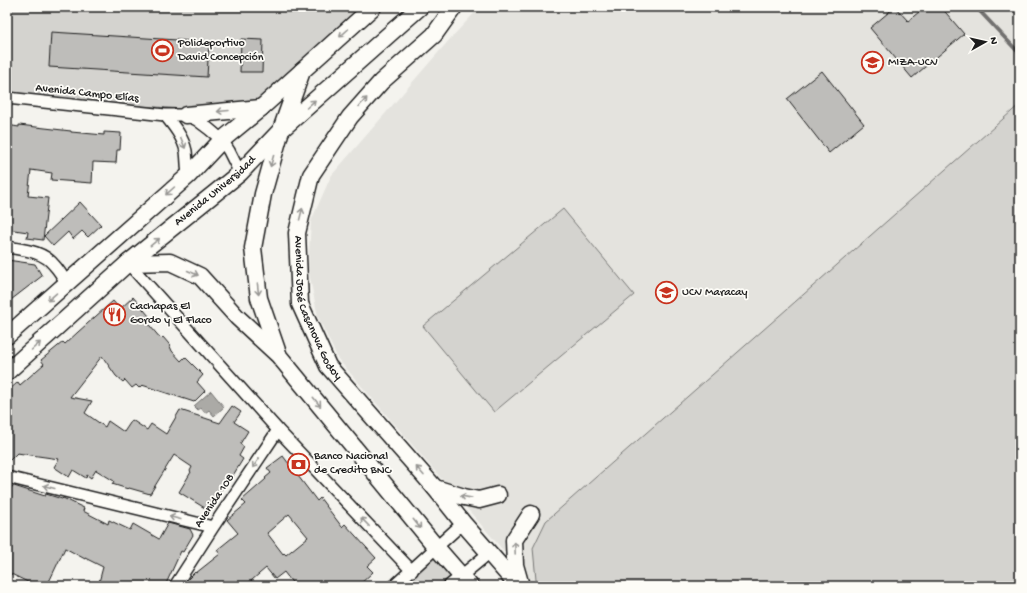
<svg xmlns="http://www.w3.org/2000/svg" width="1027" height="593" viewBox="0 0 1027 593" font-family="'Gochi Hand',sans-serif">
	<rect width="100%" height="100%" fill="#f4f3ee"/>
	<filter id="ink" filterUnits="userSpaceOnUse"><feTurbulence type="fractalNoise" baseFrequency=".025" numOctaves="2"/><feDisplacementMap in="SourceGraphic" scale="8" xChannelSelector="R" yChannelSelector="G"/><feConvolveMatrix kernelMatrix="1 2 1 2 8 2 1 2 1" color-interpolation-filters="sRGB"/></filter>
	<g filter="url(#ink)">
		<!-- built -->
		<path fill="#e4e3de" d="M480,7H1020V586H534L338,359L318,317L308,268L311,221L331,176L450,39Z"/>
		<!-- green -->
		<path fill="#d4d3cf" stroke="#787876" d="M7,7H362L251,114L7,96Z
			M1020,104V586H542L536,580L533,548L546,521Z
			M563,209L634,295L494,412L423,326Z
			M436,555L454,575L441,586H401Z"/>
		<!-- water -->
		<path fill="#abaaa6" stroke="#72716f" d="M211,391L224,407L214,416L209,410L205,413L201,408L198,410L194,406Z"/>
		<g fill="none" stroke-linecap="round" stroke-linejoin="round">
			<!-- stream -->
			<path stroke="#72716f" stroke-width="4" d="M976,7L1020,54"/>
		</g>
		<!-- building -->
		<path fill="#bebdba" stroke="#1c1c1c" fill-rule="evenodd" d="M895,7L908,21L925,7H941L964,34L912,78L870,28Z
			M51,32L209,42L207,77L49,67Z
			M241,39L263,40L262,72H240Z
			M822,71L864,124L829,153L787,99Z
			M7,125L19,127V125L71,131V132L104,135V132L121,133L120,150H117L116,163L93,162L92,183L51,180L52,173L31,170L28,196L48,198L43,240L27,238L28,232L7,229V207L11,177L7,176Z
			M80,202L101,225L88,237L82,231L73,239L68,232L53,246L44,236Z
			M7,260L35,264L42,276L7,303Z
			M133,297L149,316L145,320L161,339L163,337L169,344L172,351L181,361L185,357L203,375L197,382L205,391L194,402L142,385L139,388L136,385L132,388L125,380L123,382L116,376L102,356L70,397L92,401L85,413L105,427L108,421L124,432L132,420L147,430L151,424L166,434L180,410L220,423L232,406L241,412L234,422L248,431L240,444L244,447L239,456L243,459L232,477L230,476L221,490H220L208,510L179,492L191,472L190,471L192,467L174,455L150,494L129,488L128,489L112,484L114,481L96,470L91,478L87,475L86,478L73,470L69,477L54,467L59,459L17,453L7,463V392L18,382L20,385L44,364L41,360L63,342L65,344L78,332L113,301L120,309Z
			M283,456L317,501L320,498L342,527L345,524L376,558L367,566L373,572L358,586H302L298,582L294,585L284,572L275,579L266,568L245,586H183L187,580L195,572L196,573L220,554L217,550L238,533L227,520L246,504L242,500L266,479L265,478L271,473L267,468ZM289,514L308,537L286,555L284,553L283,554L267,533Z
			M14,486L45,496L46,494L62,499L63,498L84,508L83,511L108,524L109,520L130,530L133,524L159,539L168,523L190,529L193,535L183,552L181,551L165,586H98L103,567L85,558V559L65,548L47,586H36L7,572V489Z"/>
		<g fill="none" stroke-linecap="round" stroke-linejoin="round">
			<defs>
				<path id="street" d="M7,98L165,115H186L197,120L209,129L222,140L229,151L240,173
					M165,115C173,125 183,137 186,151C187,159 187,168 188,176
					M7,247C24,250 43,251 54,265C59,270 63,277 67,284
					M128,263L278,430L412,571
					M7,477L213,527
					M175,586L213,527L278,430
					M394,586L463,523
					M449,586L489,553"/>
				<g id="secondary">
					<path id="s1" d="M454,7L434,35L381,82L350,117L311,175L297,233L300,304L328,366L435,488L463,523L518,586"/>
					<path d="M302,71L281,130L263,194L253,248L259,298L279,356L436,547L470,586"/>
					<path d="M186,115L261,108"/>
					<path d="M128,263L170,262L200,276L237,317L277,354"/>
					<path d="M7,336L188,176L222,140L261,108L373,7"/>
					<path id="s2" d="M7,372L128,263L240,173L281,130L420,7"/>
					<path d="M435,488L464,497L479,500L498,495"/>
					<path d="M521,586L515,565L514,540L531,514"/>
				</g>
			</defs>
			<!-- street casing -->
			<use href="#street" stroke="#1c1c1c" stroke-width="14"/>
			<!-- secondary casing -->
			<use href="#secondary" stroke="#1c1c1c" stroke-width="19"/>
			<!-- street -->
			<use href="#street" stroke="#fdfcf7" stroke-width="11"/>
			<!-- secondary -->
			<use href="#secondary" stroke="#fdfcf7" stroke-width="16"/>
		</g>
		<!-- one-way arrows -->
		<defs><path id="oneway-shaft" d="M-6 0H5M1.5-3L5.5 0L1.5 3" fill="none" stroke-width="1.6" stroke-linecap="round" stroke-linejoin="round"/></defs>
		<g stroke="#989794">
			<use href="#oneway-shaft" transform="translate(344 33) rotate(138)"/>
			<use href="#oneway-shaft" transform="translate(363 102) rotate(-48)"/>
			<use href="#oneway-shaft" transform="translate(311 104) rotate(-42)"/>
			<use href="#oneway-shaft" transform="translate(223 111) rotate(175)"/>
			<use href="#oneway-shaft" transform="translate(183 143) rotate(68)"/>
			<use href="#oneway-shaft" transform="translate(272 161) rotate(106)"/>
			<use href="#oneway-shaft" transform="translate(170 191) rotate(138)"/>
			<use href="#oneway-shaft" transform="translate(301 214) rotate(-76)"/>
			<use href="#oneway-shaft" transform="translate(155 242) rotate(-39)"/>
			<use href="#oneway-shaft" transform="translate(193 273) rotate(24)"/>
			<use href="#oneway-shaft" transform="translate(258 289) rotate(84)"/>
			<use href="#oneway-shaft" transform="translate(52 297) rotate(139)"/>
			<use href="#oneway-shaft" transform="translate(36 346) rotate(-42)"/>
			<use href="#oneway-shaft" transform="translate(317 402) rotate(51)"/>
			<use href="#oneway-shaft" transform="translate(256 463) rotate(124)"/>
			<use href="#oneway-shaft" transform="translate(420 471) rotate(-131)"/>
			<use href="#oneway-shaft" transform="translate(49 487) rotate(-166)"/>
			<use href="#oneway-shaft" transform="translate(466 497) rotate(-169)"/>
			<use href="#oneway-shaft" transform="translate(175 518) rotate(-166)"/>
			<use href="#oneway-shaft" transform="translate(365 522) rotate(-134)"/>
			<use href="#oneway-shaft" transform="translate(417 524) rotate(51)"/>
			<use href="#oneway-shaft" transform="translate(515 548) rotate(-92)"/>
		</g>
	</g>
	<!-- icons -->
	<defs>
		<symbol id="stadium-ring" viewBox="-11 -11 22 22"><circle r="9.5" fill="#fdfcf7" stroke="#c8321e" stroke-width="1.5"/><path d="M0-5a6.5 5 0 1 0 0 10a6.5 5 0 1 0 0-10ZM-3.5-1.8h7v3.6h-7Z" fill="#c8321e"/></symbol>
		<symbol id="university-ring" viewBox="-11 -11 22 22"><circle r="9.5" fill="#fdfcf7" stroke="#c8321e" stroke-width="1.5"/><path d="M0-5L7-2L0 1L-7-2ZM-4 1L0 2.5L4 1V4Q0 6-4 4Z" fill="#c8321e"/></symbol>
		<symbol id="restaurant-ring" viewBox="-11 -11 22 22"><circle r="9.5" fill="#fdfcf7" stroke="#c8321e" stroke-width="1.5"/><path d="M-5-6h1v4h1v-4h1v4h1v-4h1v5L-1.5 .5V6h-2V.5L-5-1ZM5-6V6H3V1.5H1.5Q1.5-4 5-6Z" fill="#c8321e"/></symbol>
		<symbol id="bank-ring" viewBox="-11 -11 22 22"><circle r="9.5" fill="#fdfcf7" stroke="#c8321e" stroke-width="1.5"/><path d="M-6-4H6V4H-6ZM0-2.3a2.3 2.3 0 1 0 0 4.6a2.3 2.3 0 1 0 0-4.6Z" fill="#c8321e"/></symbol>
	</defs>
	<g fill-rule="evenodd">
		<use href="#stadium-ring" x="150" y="38" width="25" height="25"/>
		<use href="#university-ring" x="860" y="50" width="25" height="25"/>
		<use href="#university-ring" x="654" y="280" width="25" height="25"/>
		<use href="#restaurant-ring" x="102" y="302" width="25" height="25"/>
		<use href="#bank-ring" x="286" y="452" width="25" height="25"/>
	</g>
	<g text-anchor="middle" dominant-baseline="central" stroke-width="3.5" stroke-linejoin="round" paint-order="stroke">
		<!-- poi labels -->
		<g font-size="12" fill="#1c1c1c" stroke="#fdfcf7" text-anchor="start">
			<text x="178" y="44">Polideportivo<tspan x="178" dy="14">David Concepción</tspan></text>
			<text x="888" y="63">MIZA-UCV</text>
			<text x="682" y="293">UCV Maracay</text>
			<text x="130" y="307">Cachapas El<tspan x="130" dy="14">Gordo y El Flaco</tspan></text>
			<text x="314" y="457">Banco Nacional<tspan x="314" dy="14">de Credito BNC</tspan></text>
		</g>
		<!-- street labels -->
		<g font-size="12" fill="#1c1c1c" stroke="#fdfcf7">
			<text transform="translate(87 94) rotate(6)">Avenida Campo Elías</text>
			<text stroke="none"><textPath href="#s2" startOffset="276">Avenida Universidad</textPath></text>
			<text stroke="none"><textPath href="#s1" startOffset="361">Avenida José Casanova Godoy</textPath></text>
			<text transform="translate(215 501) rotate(-56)">Avenida 108</text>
		</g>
	</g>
	<!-- margin -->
	<rect width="1027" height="593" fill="none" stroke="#fdfcf7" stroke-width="24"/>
	<rect x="12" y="12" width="1003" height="569" fill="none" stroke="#1c1c1c" stroke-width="1.5" filter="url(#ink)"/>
	<!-- north arrow -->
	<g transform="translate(985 42) rotate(82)" stroke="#fdfcf7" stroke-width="3" paint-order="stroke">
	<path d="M0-3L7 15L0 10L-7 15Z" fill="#1c1c1c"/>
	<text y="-6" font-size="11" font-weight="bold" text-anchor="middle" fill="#1c1c1c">N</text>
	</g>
</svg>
